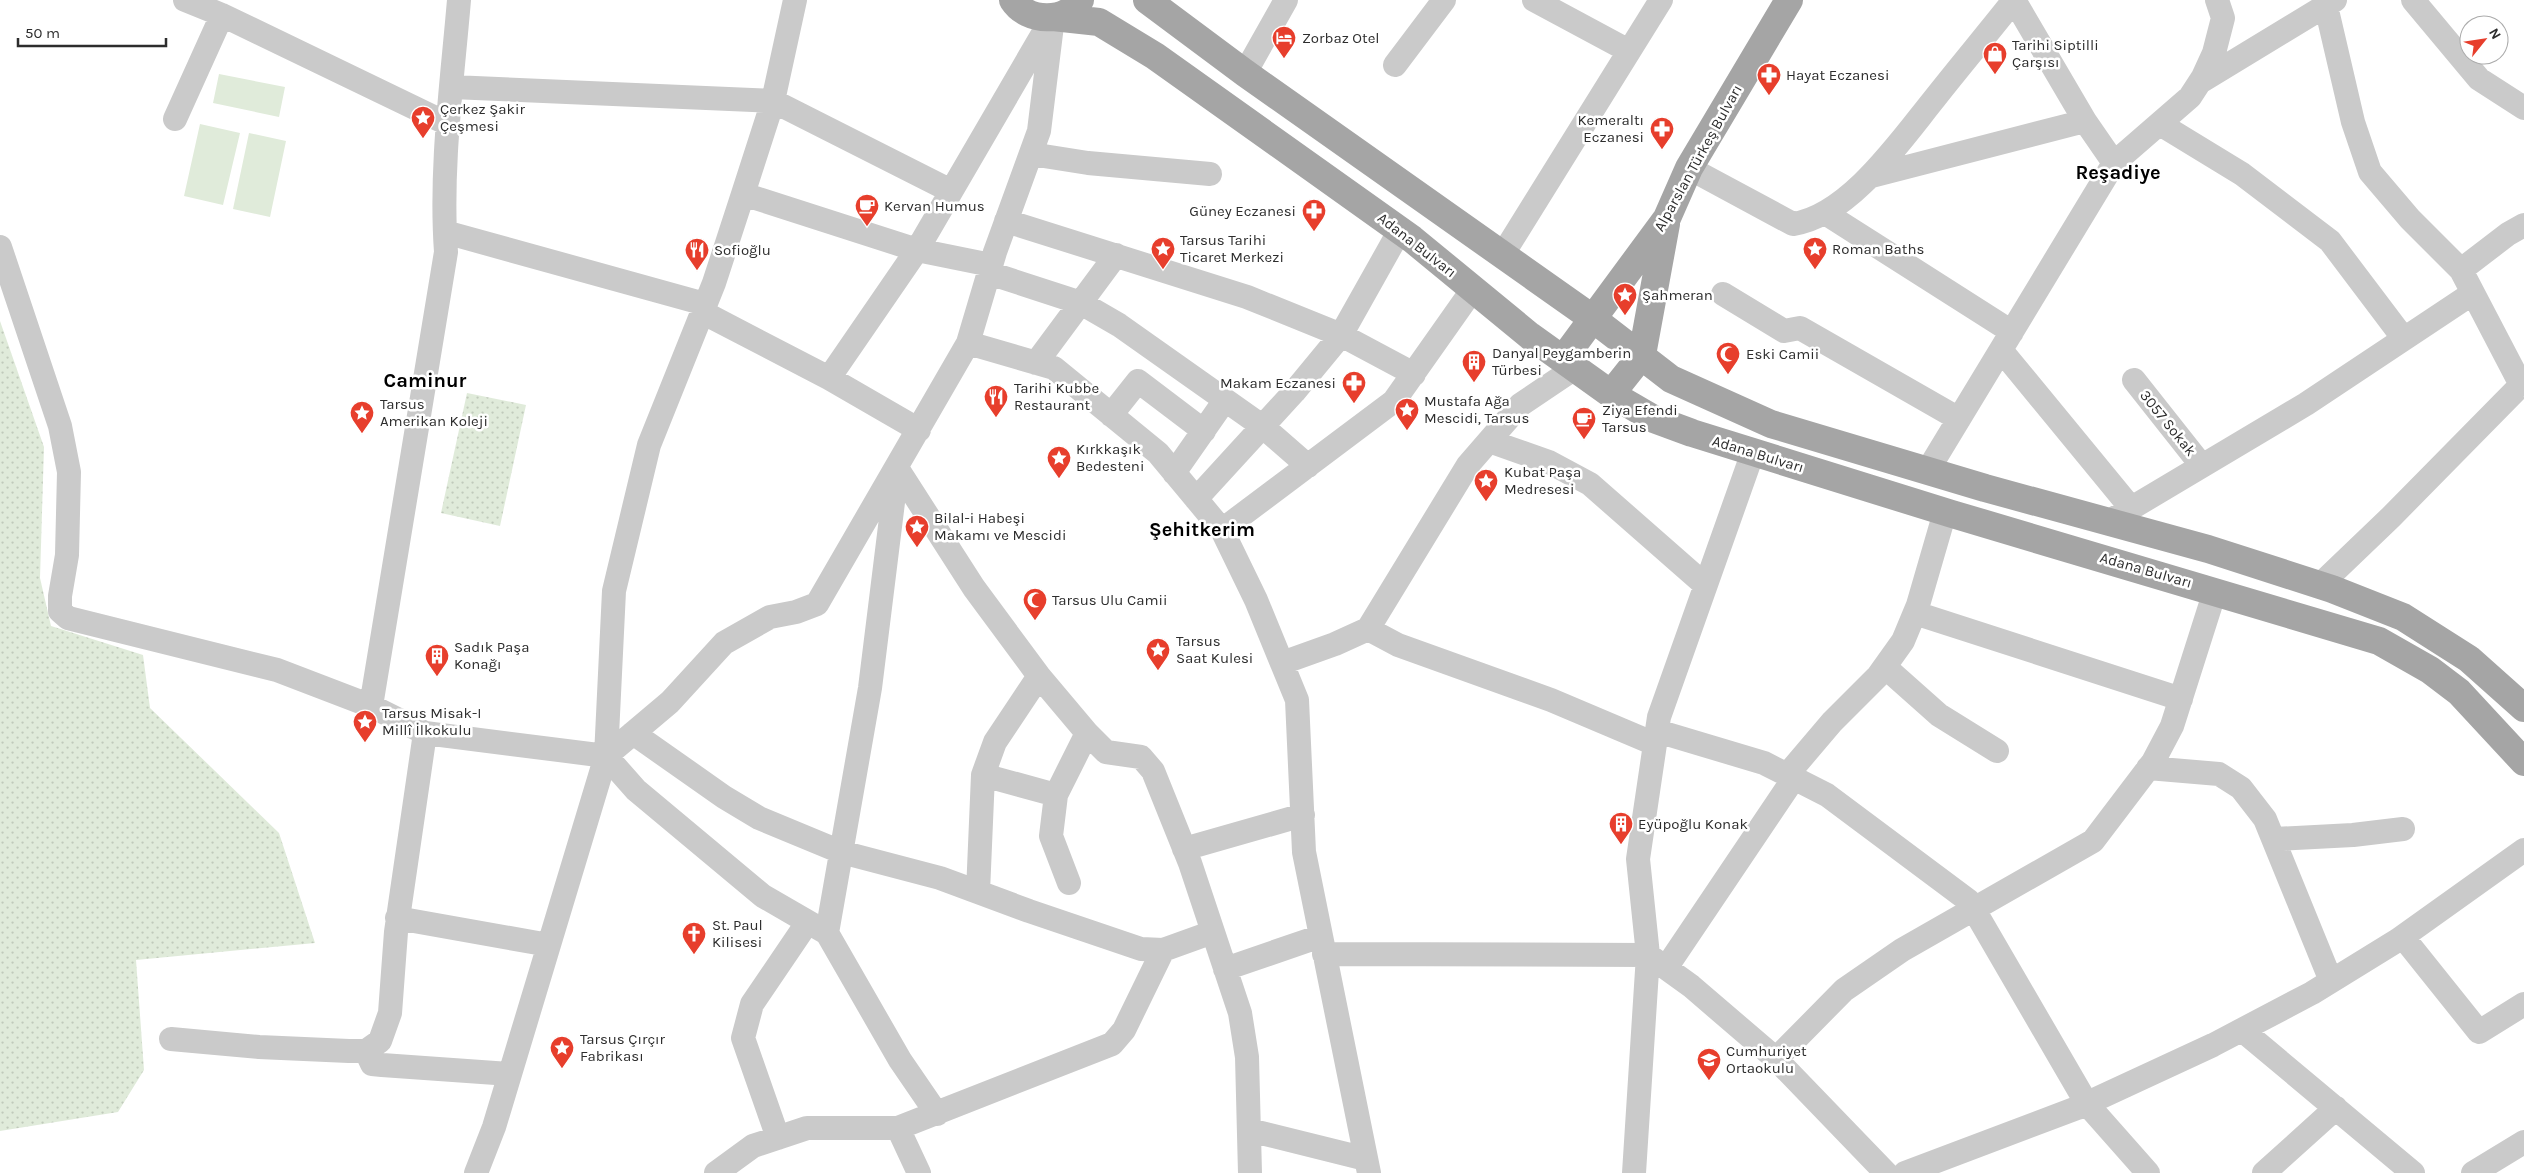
<svg xmlns="http://www.w3.org/2000/svg" width="2524" height="1173" viewBox="0 0 2524 1173" font-family="Karla,sans-serif">
	<defs>
		<pattern id="green-dots" width="8" height="8" patternUnits="userSpaceOnUse" patternTransform="scale(1.25)"><rect width="8" height="8" fill="#e0ebda"/><path d="M2 2h.1M6 6h.1" fill="none" stroke="#c0cabb" stroke-width="1.8" stroke-linecap="round"/></pattern>
	</defs>
	<rect width="100%" height="100%" fill="#fff"/>
	<!-- green -->
	<path fill="url(#green-dots)" d="M0,321L44,447L40,578L51,626L143,655L150,708L279,833L315,943L136,960L144,1070L118,1112L0,1131Z
		M467,393L526,405L500,526L441,513Z"/>
	<!-- pitch -->
	<path fill="#e0ebda" d="M219,74L285,87L279,117L213,103Z
		M200,124L240,133L223,205L184,196Z
		M249,133L286,141L270,217L233,209Z"/>
	<g fill="none" stroke-linecap="round" stroke-linejoin="round">
		<!-- minor -->
		<path stroke="#cacaca" stroke-width="24" d="M185,0L222,15L448,124
			M1534,0L1629,51
			M2014,0L2085,121L2114,163
			M2413,0L2479,79L2524,108
			M2326,6L2353,122L2370,172L2410,219L2461,270L2521,385
			M1395,65L1444,0
			M1245,73L1286,0
			M2200,82L2335,0
			M452,87L773,101L951,191
			M175,119L222,15
			M2160,124L2242,174L2330,241L2404,339
			M1031,154L1088,163L1210,174
			M1689,168L1793,224C1849,216 1901,140 1935,98C1961,65 1988,33 2014,0
			M1872,176L2085,121
			M743,194L917,250L991,265
			M1825,213L2012,332
			M1006,221L1247,297L1341,335L1414,374
			M445,232L705,304
			M0,247L60,426L69,472L67,555L60,596V611L68,618L277,670L371,706L425,733L606,756L636,790L763,896L827,933L900,1060L937,1114
			M1503,254L1661,0
			M2461,270L2508,234L2524,225
			M989,273L1081,303L1119,325L1262,426L1308,466
			M1723,294L1784,331L1800,328L1959,419
			M702,312L829,378L919,430
			M968,343L1054,368L1158,453L1222,530L1256,600L1297,700L1304,852L1369,1173
			M2001,350L2131,508
			M1036,363L1116,255
			M829,378L917,250L1048,25
			M2134,380L2202,466
			M1111,415L1138,381L1204,431
			M1489,441L1549,462L1590,484L1704,584
			M897,468L974,588L1039,676L1087,733L1106,752L1141,757L1153,771L1190,863L1240,1013L1247,1057L1250,1173
			M1928,470L2114,163L2190,97L2203,77L2214,53L2223,18L2217,0
			M1174,473L1225,400
			M1196,499L1294,392L1341,335L1400,230
			M2108,522L2306,404L2473,293
			M1222,530L1394,401L1473,289
			M2320,585L2391,517L2524,382
			M1915,613L2181,699
			M1368,629L1398,645L1551,700L1655,744
			M1282,663L1335,644L1368,629L1468,465L1520,405L1575,368
			M1885,667L1939,715L1997,751
			M371,706L446,252C440,169 452,83 459,0
			M1657,731L1764,763L1827,795L1969,901L2087,1104L2148,1173
			M633,733L724,797L759,818L841,852L940,878L1029,911L1141,949L1163,950L1213,932
			M606,756L670,702L724,643L770,617L796,612L817,604L968,343L995,252L1039,131L1053,17
			M2148,768L2219,774L2241,788L2265,819L2331,981
			M983,775L1056,795
			M1787,775L1832,722L1878,676L1903,641L1918,605L1945,512
			M2274,839L2353,835L2403,829
			M1184,849L1303,815
			M1069,883L1051,836L1056,795L1087,733
			M978,892L983,775L995,742L1039,676
			M397,918L549,945
			M827,933L870,688L896,478
			M2403,937L2479,1032L2524,1004
			M1324,954L1648,955L1691,986L1776,1059L1886,1173
			M1666,968L1794,778
			M1225,969L1321,936
			M2242,1030L2413,1173
			M171,1039L259,1047L349,1051H366L380,1041L390,1013L396,932L425,733
			M366,1051L372,1064L382,1065L510,1074
			M1776,1059L1844,990L1902,950L2093,841L2153,762L2172,726L2215,591
			M898,1128L919,1173
			M1249,1130L1366,1159
			M778,1138L743,1038L752,1004L807,923
			M476,1173L494,1127L606,756L614,591L649,445L714,283L743,194L773,101L795,0
			M716,1173L753,1146L807,1128H898L1112,1044L1124,1030L1163,950
			M1634,1173L1648,955L1638,859L1659,717L1753,452
			M1905,1173L2077,1108L2213,1045L2312,993L2398,940L2524,850
			M2264,1173L2336,1108
			M2473,1173L2524,1142"/>
		<!-- major -->
		<path stroke="#a5a5a5" stroke-width="28" d="M1013,0C1028,23 1066,23 1080,0
			M1147,0L1245,73L1592,318L1671,379L1771,424L1985,488L2208,549L2332,589L2403,617L2469,659L2524,708
			M1053,17L1099,22L1155,56L1412,239L1530,336L1611,394L1654,419L1692,433L1952,514L2379,641L2430,670L2459,692L2524,762
			M1563,359L1667,218L1689,168L1789,0
			M1611,394L1642,355L1666,224"/>
	</g>
	<!-- icons -->
	<defs>
		<symbol id="hotel-pin" viewBox="-11 -11 22 30"><path d="M0 17L-7.5 6A9.5 9.5 0 1 1 7.5 6Z" fill="#e73e2c" stroke="#fff"/><path d="M-6-4.5h1.5V1H6V5H4.5V3h-9V5H-6ZM-4 0a1.8 1.8 0 1 1 3.6 0ZM.5 0V-2.5h3Q6-2.5 6 0Z" fill="#fff"/></symbol>
		<symbol id="shop-pin" viewBox="-11 -11 22 30"><path d="M0 17L-7.5 6A9.5 9.5 0 1 1 7.5 6Z" fill="#e73e2c" stroke="#fff"/><path d="M-5-2.5h2.3a2.7 3.5 0 0 1 5.4 0H5L5.5 6h-11ZM-1.5-2.5h3a1.5 2.3 0 0 0-3 0Z" fill="#fff"/></symbol>
		<symbol id="pharmacy-pin" viewBox="-11 -11 22 30"><path d="M0 17L-7.5 6A9.5 9.5 0 1 1 7.5 6Z" fill="#e73e2c" stroke="#fff"/><path d="M-2-6h4v4h4v4h-4v4h-4v-4h-4v-4h4Z" fill="#fff"/></symbol>
		<symbol id="sight-pin" viewBox="-11 -11 22 30"><path d="M0 17L-7.5 6A9.5 9.5 0 1 1 7.5 6Z" fill="#e73e2c" stroke="#fff"/><path d="M0-6L1.8-2.2L6-1.7L2.9 1.2L3.7 5.4L0 3.3L-3.7 5.4L-2.9 1.2L-6-1.7L-1.8-2.2Z" fill="#fff"/></symbol>
		<symbol id="cafe-pin" viewBox="-11 -11 22 30"><path d="M0 17L-7.5 6A9.5 9.5 0 1 1 7.5 6Z" fill="#e73e2c" stroke="#fff"/><path d="M-5.5-4.5H6V0H3Q3 3.5 0 3.5H-2.5Q-5.5 3.5-5.5 0ZM3-3.2v2h1.7v-2ZM-6 4.5H4V6H-6Z" fill="#fff"/></symbol>
		<symbol id="restaurant-pin" viewBox="-11 -11 22 30"><path d="M0 17L-7.5 6A9.5 9.5 0 1 1 7.5 6Z" fill="#e73e2c" stroke="#fff"/><path d="M-5-6h1v4h1v-4h1v4h1v-4h1v5L-1.5 .5V6h-2V.5L-5-1ZM5-6V6H3V1.5H1.5Q1.5-4 5-6Z" fill="#fff"/></symbol>
		<symbol id="mosque-pin" viewBox="-11 -11 22 30"><path d="M0 17L-7.5 6A9.5 9.5 0 1 1 7.5 6Z" fill="#e73e2c" stroke="#fff"/><path d="M3.5-4.9A6 6 0 1 0 3.5 4.9A5 5 0 1 1 3.5-4.9Z" fill="#fff"/></symbol>
		<symbol id="building-pin" viewBox="-11 -11 22 30"><path d="M0 17L-7.5 6A9.5 9.5 0 1 1 7.5 6Z" fill="#e73e2c" stroke="#fff"/><path d="M-4-6H4V6H1V3H-1V6H-4ZM-2.5-4.3h1.7v1.8h-1.7ZM.8-4.3h1.7v1.8H.8ZM-2.5-1h1.7V.8h-1.7ZM.8-1h1.7V.8H.8Z" fill="#fff"/></symbol>
		<symbol id="church-pin" viewBox="-11 -11 22 30"><path d="M0 17L-7.5 6A9.5 9.5 0 1 1 7.5 6Z" fill="#e73e2c" stroke="#fff"/><path d="M-1.2-6h2.4v3.5h3.3v2.4h-3.3V6h-2.4V-.1h-3.3v-2.4h3.3Z" fill="#fff"/></symbol>
		<symbol id="school-pin" viewBox="-11 -11 22 30"><path d="M0 17L-7.5 6A9.5 9.5 0 1 1 7.5 6Z" fill="#e73e2c" stroke="#fff"/><path d="M0-5L7-2L0 1L-7-2ZM-4 1L0 2.5L4 1V4Q0 6-4 4Z" fill="#fff"/></symbol>
	</defs>
	<g fill-rule="evenodd">
		<use href="#hotel-pin" x="1270" y="24" width="28" height="38"/>
		<use href="#shop-pin" x="1981" y="40" width="28" height="38"/>
		<use href="#pharmacy-pin" x="1755" y="61" width="28" height="38"/>
		<use href="#sight-pin" x="409" y="104" width="28" height="38"/>
		<use href="#pharmacy-pin" x="1648" y="115" width="28" height="38"/>
		<use href="#cafe-pin" x="853" y="192" width="28" height="38"/>
		<use href="#pharmacy-pin" x="1300" y="197" width="28" height="38"/>
		<use href="#sight-pin" x="1149" y="235" width="28" height="38"/>
		<use href="#sight-pin" x="1801" y="235" width="28" height="38"/>
		<use href="#restaurant-pin" x="683" y="236" width="28" height="38"/>
		<use href="#sight-pin" x="1611" y="281" width="28" height="38"/>
		<use href="#mosque-pin" x="1714" y="340" width="28" height="38"/>
		<use href="#building-pin" x="1460" y="348" width="28" height="38"/>
		<use href="#pharmacy-pin" x="1340" y="369" width="28" height="38"/>
		<use href="#restaurant-pin" x="982" y="383" width="28" height="38"/>
		<use href="#sight-pin" x="1393" y="396" width="28" height="38"/>
		<use href="#sight-pin" x="348" y="399" width="28" height="38"/>
		<use href="#cafe-pin" x="1570" y="405" width="28" height="38"/>
		<use href="#sight-pin" x="1045" y="444" width="28" height="38"/>
		<use href="#sight-pin" x="1472" y="467" width="28" height="38"/>
		<use href="#sight-pin" x="903" y="513" width="28" height="38"/>
		<use href="#mosque-pin" x="1021" y="586" width="28" height="38"/>
		<use href="#sight-pin" x="1144" y="636" width="28" height="38"/>
		<use href="#building-pin" x="423" y="642" width="28" height="38"/>
		<use href="#sight-pin" x="351" y="708" width="28" height="38"/>
		<use href="#building-pin" x="1607" y="810" width="28" height="38"/>
		<use href="#church-pin" x="680" y="920" width="28" height="38"/>
		<use href="#sight-pin" x="548" y="1034" width="28" height="38"/>
		<use href="#school-pin" x="1695" y="1046" width="28" height="38"/>
	</g>
	<g text-anchor="middle" dominant-baseline="central" stroke-width="5" stroke-linejoin="round" paint-order="stroke">
		<!-- poi labels -->
		<g font-size="15" fill="#2d2d2d" stroke="#fff" text-anchor="start">
			<text x="1302" y="38">Zorbaz Otel</text>
			<text x="2012" y="45">Tarihi Siptilli<tspan x="2012" dy="17">Çarşısı</tspan></text>
			<text x="1786" y="75">Hayat Eczanesi</text>
			<text x="440" y="109">Çerkez Şakir<tspan x="440" dy="17">Çeşmesi</tspan></text>
			<text x="1644" y="120" text-anchor="end">Kemeraltı<tspan x="1644" dy="17">Eczanesi</tspan></text>
			<text x="884" y="206">Kervan Humus</text>
			<text x="1296" y="211" text-anchor="end">Güney Eczanesi</text>
			<text x="1180" y="240">Tarsus Tarihi<tspan x="1180" dy="17">Ticaret Merkezi</tspan></text>
			<text x="1832" y="249">Roman Baths</text>
			<text x="714" y="250">Sofioğlu</text>
			<text x="1642" y="295">Şahmeran</text>
			<text x="1492" y="353">Danyal Peygamberin<tspan x="1492" dy="17">Türbesi</tspan></text>
			<text x="1746" y="354">Eski Camii</text>
			<text x="1336" y="383" text-anchor="end">Makam Eczanesi</text>
			<text x="1014" y="388">Tarihi Kubbe<tspan x="1014" dy="17">Restaurant</tspan></text>
			<text x="1424" y="401">Mustafa Ağa<tspan x="1424" dy="17">Mescidi, Tarsus</tspan></text>
			<text x="380" y="404">Tarsus<tspan x="380" dy="17">Amerikan Koleji</tspan></text>
			<text x="1602" y="410">Ziya Efendi<tspan x="1602" dy="17">Tarsus</tspan></text>
			<text x="1076" y="449">Kırkkaşık<tspan x="1076" dy="17">Bedesteni</tspan></text>
			<text x="1504" y="472">Kubat Paşa<tspan x="1504" dy="17">Medresesi</tspan></text>
			<text x="934" y="518">Bilal-i Habeşi<tspan x="934" dy="17">Makamı ve Mescidi</tspan></text>
			<text x="1052" y="600">Tarsus Ulu Camii</text>
			<text x="1176" y="641">Tarsus<tspan x="1176" dy="17">Saat Kulesi</tspan></text>
			<text x="454" y="647">Sadık Paşa<tspan x="454" dy="17">Konağı</tspan></text>
			<text x="382" y="713">Tarsus Misak-I<tspan x="382" dy="17">Millî İlkokulu</tspan></text>
			<text x="1638" y="824">Eyüpoğlu Konak</text>
			<text x="712" y="925">St. Paul<tspan x="712" dy="17">Kilisesi</tspan></text>
			<text x="580" y="1039">Tarsus Çırçır<tspan x="580" dy="17">Fabrikası</tspan></text>
			<text x="1726" y="1051">Cumhuriyet<tspan x="1726" dy="17">Ortaokulu</tspan></text>
		</g>
		<!-- street labels -->
		<g font-size="15" fill="#2d2d2d" stroke="#fff">
			<text transform="translate(1698 158) rotate(-61)">Alparslan Türkeş Bulvarı</text>
			<text transform="translate(1417 245) rotate(38)">Adana Bulvarı</text>
			<text transform="translate(2168 423) rotate(51)">3057 Sokak</text>
			<text transform="translate(1758 454) rotate(17)">Adana Bulvarı</text>
			<text transform="translate(2146 570) rotate(16)">Adana Bulvarı</text>
		</g>
		<!-- district labels -->
		<g font-size="20" font-weight="bold" fill="#000" stroke="#fff">
			<text x="2118" y="172">Reşadiye</text>
			<text x="425" y="380">Caminur</text>
			<text x="1202" y="529">Şehitkerim</text>
		</g>
	</g>
	<!-- north arrow -->
	<g transform="translate(2484 40) rotate(60)"><circle r="24" fill="#ffffff" stroke="#ababab"/>
	<path d="M0-4L9 19L0 12L-9 19Z" fill="#e73e2c"/>
	<text y="-8" font-size="14" font-weight="bold" text-anchor="middle" fill="#2d2d2d">N</text>
	</g>
	<!-- scale -->
	<path d="M18 38v8h148v-8" fill="none" stroke="#2d2d2d" stroke-width="2.5"/>
	<text x="25" y="38" font-size="15" fill="#2d2d2d" stroke="#ffffff" stroke-width="4" paint-order="stroke">50 m</text>
</svg>
